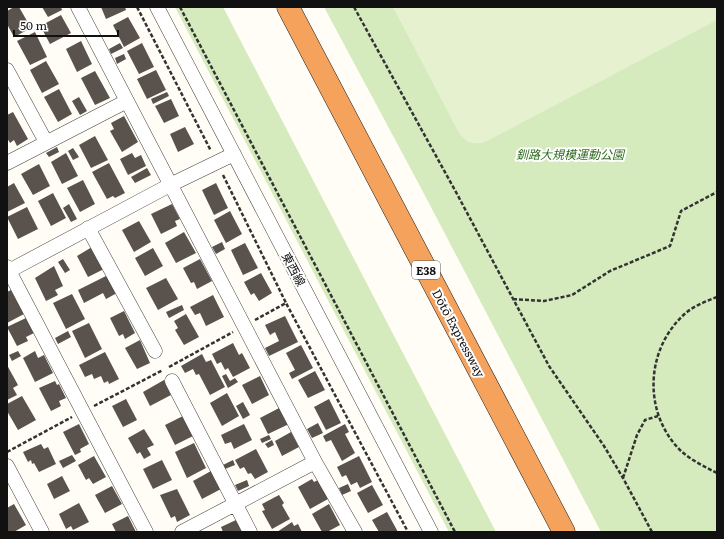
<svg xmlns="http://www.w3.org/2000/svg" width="724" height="539" viewBox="0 0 724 539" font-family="Literata,'Noto Sans JP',serif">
	<rect width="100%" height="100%" fill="#fffdf5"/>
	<!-- green -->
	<path fill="#d5ebbd" d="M175,7H223L496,532H449Z
		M324,7H717V532H601L421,188Z"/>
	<!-- pitch -->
	<path fill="#e6f2cf" d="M393,7H717V20L487,141C476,146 466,143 459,133Z"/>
	<!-- building -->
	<path fill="#5a524d" d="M14,7H19L31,28L14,37L7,24V11Z
		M42,7H61L62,10L48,17Z
		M101,7H125L126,10L106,19Z
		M61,15L71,33L50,44L42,29L47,25L44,24Z
		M128,17L140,38L124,47L113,25Z
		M35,32L47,57L30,65L17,41Z
		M81,41L92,64L77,72L66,49Z
		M120,43L123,48L111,54L109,49Z
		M142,43L154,67L139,74L127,51Z
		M124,54L126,59L117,64L115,58Z
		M46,61L59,84L42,93L30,70Z
		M156,70L166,90L147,99L137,79Z
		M95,71L110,98L95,105L81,78Z
		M59,89L72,114L58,122L44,97Z
		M167,92L169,96L153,104L151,99Z
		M79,97L87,111L80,115L72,101Z
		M171,99L179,116L164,123L155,106Z
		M13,112L28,139L17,146L14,140L10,143L7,138V115Z
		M124,116L138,142L122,152L110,131L114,129L111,123Z
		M185,127L194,144L178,152L170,134Z
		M95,136L108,160L91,168L79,145Z
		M57,147L59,152L49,157L46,153Z
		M73,148L79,157L73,160L68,151Z
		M66,153L78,176L62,184L51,162Z
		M132,153L135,158L141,155L146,166L128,175L120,159Z
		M109,163L125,193L115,198L113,196L107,199L92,172Z
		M39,164L50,186L33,195L21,174Z
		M147,168L151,175L135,183L131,177Z
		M83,180L95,204L80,212L67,188Z
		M14,183L25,203L7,212V187Z
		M216,183L228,208L214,215L202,190Z
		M53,193L66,218L51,226L38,201Z
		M69,204L77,219L71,222L63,208Z
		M172,204L180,219L175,221L177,226L161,234L151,214Z
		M27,207L38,229L18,239L7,217Z
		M230,211L242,234L226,243L214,220Z
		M139,221L151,242L134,252L122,230Z
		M184,232L196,253L176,263L165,243Z
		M222,242L225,249L216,254L212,247Z
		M245,243L258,268L243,275L231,250Z
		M92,247L104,269L88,277L77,256Z
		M153,248L163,266L145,276L135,258Z
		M63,259L70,270L65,273L58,262Z
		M200,259L212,281L197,289L194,282L191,283L183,268Z
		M54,266L63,286L55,290L58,295L46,301L35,278Z
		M261,273L272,293L259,301L254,293L251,295L244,282Z
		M108,275L117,293L106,299L103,293L84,303L78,290Z
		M166,278L178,299L158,310L146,288Z
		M11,290L24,314L7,323V292Z
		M72,294L85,319L66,329L53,303Z
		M213,295L224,317L206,326L200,313L195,315L190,307Z
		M182,305L184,310L169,318L166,312Z
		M124,311L135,333L125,339L123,334L119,336L110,318Z
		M186,314L199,337L184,345L175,330L178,328L174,321Z
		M285,316L298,342L269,356L265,348L279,341L275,332L270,335L265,325Z
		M26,318L34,333L26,337L28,341L17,346L7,327Z
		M89,323L102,349L85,358L72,331Z
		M68,331L71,337L58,344L55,338Z
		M140,340L150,363L137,369L125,348Z
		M233,343L239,355L242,353L250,368L233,377L228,368L225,370L221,362L217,364L212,354Z
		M301,345L313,368L292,379L289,373L295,370L286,353Z
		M18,351L21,356L12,361L9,355Z
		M35,351L38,358L44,355L53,373L35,382L23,358Z
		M105,352L119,379L109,384L108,381L104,383L101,376L94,379L92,374L85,377L79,365Z
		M202,354L206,362L211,360L225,387L210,395L199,374L196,375L193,369L185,373L181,366Z
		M7,365L18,385L13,388L17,395L7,400Z
		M315,371L325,390L308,398L298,380Z
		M226,374L230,381L235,378L238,382L228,388L222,376Z
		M260,376L269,395L252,404L242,385Z
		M164,380L171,395L150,406L143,392Z
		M55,381L57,385L59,384L66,398L59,401L61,406L51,411L39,388Z
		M227,393L239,416L222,426L210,403Z
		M22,396L36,420L18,430L7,411V404Z
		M126,399L137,420L123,427L112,406Z
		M329,399L341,423L326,430L314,407Z
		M243,402L250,415L243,419L236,406Z
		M281,407L289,424L268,434L260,418Z
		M183,416L193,436L175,445L165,425Z
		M318,423L323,433L312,438L307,429Z
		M79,424L89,444L80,449L81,452L75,455L63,432Z
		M244,424L252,440L234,449L231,442L225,444L221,435Z
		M345,424L349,432L345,434L355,453L342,461L331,440L326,442L323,436Z
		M144,429L154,445L147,448L151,455L144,459L140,452L137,454L128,438Z
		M291,432L299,447L282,456L275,441Z
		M269,435L271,439L262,443L260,439Z
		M272,440L274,445L268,448L265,444Z
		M194,443L206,468L187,478L175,452Z
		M41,444L44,449L48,447L56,464L39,472L34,463L32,464L31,460L28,462L23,452Z
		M256,449L268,472L255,479L251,473L248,474L244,467L240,469L235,460Z
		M72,455L76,461L63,468L59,461Z
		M94,456L106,477L93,484L89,478L86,480L78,465Z
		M359,456L372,482L360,488L357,482L351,485L346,475L342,477L337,467Z
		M162,460L172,480L153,489L143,469Z
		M233,460L235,465L225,469L223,465Z
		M211,471L221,489L202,499L193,481Z
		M62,476L70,491L54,499L47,484Z
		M312,479L314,482L318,480L328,499L310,509L298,487Z
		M247,480L249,486L238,491L235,485Z
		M348,484L351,491L342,495L339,488Z
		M372,485L383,505L368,513L357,493Z
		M112,486L122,504L105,513L95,495Z
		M177,489L190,515L177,522L175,516L171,518L160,495Z
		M279,495L284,503L282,505L290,519L272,529L262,511L265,510L262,504Z
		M79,503L89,522L73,530L71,526L66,529L59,514Z
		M14,504L26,525L14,532H7V508Z
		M329,504L340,525L327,532H322L312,514Z
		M387,512L398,532H379L372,520Z
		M128,516L136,532H116L112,524Z
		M236,520L242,532H223L221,527Z
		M292,522L294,526L298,524L302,532H277Z"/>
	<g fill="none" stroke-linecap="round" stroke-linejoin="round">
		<defs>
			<path id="street" d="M78,7L315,462L355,532
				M157,7L431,532
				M7,70L46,142
				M7,163L127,101
				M88,228L155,351
				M7,267L146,532
				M7,272L170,185L234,154
				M172,381L250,532
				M7,466L42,532
				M182,532L315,462"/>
			<path id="highway" d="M288,7L564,532"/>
		</defs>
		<!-- street casing -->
		<use href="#street" stroke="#444" stroke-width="15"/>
		<!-- highway casing -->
		<use href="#highway" stroke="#222" stroke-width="23"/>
		<!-- path -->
		<path stroke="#333" stroke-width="2.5" stroke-dasharray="4 2" stroke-linecap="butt" d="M137,7L211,151
			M180,7L455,532
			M354,7L457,194L549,366L604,446L623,478L652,532
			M223,175L286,303
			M717,297C707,301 696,305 687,312C645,347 642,413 681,451C691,460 705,467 717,473
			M513,299L544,301L572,295L610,271L670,246L681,211L717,192
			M255,320L286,303L408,532
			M169,367L233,332
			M94,406L163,370
			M7,452L72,417
			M623,478L637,435L645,420L658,416"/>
		<!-- street -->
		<use href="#street" stroke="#fff" stroke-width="14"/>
		<!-- highway -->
		<use href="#highway" stroke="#f5a25d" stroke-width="22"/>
	</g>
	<g text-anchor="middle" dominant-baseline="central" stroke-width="4" stroke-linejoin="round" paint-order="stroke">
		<!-- shield labels -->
		<rect fill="#fff" stroke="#585858" stroke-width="1" x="412" y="261" width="28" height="18" rx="3"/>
		<g font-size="11" font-weight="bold" fill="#111">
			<text x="426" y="270">E38</text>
		</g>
		<!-- park labels -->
		<g font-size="12" font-style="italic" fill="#2f6b1f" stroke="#fff">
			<text x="570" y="154">釧路大規模運動公園</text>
		</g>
		<!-- street labels -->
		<g font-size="12" fill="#111" stroke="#fff">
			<text transform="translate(294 269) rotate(62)">東西線</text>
			<text transform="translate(459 333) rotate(62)">Dōtō Expressway</text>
		</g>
	</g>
	<!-- border -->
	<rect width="724" height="539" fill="none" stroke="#111111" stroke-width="16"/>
	<!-- scale -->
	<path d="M14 30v6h104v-6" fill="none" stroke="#111111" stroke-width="2"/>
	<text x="20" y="30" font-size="12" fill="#111111" stroke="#ffffff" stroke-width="3" paint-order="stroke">50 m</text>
</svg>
